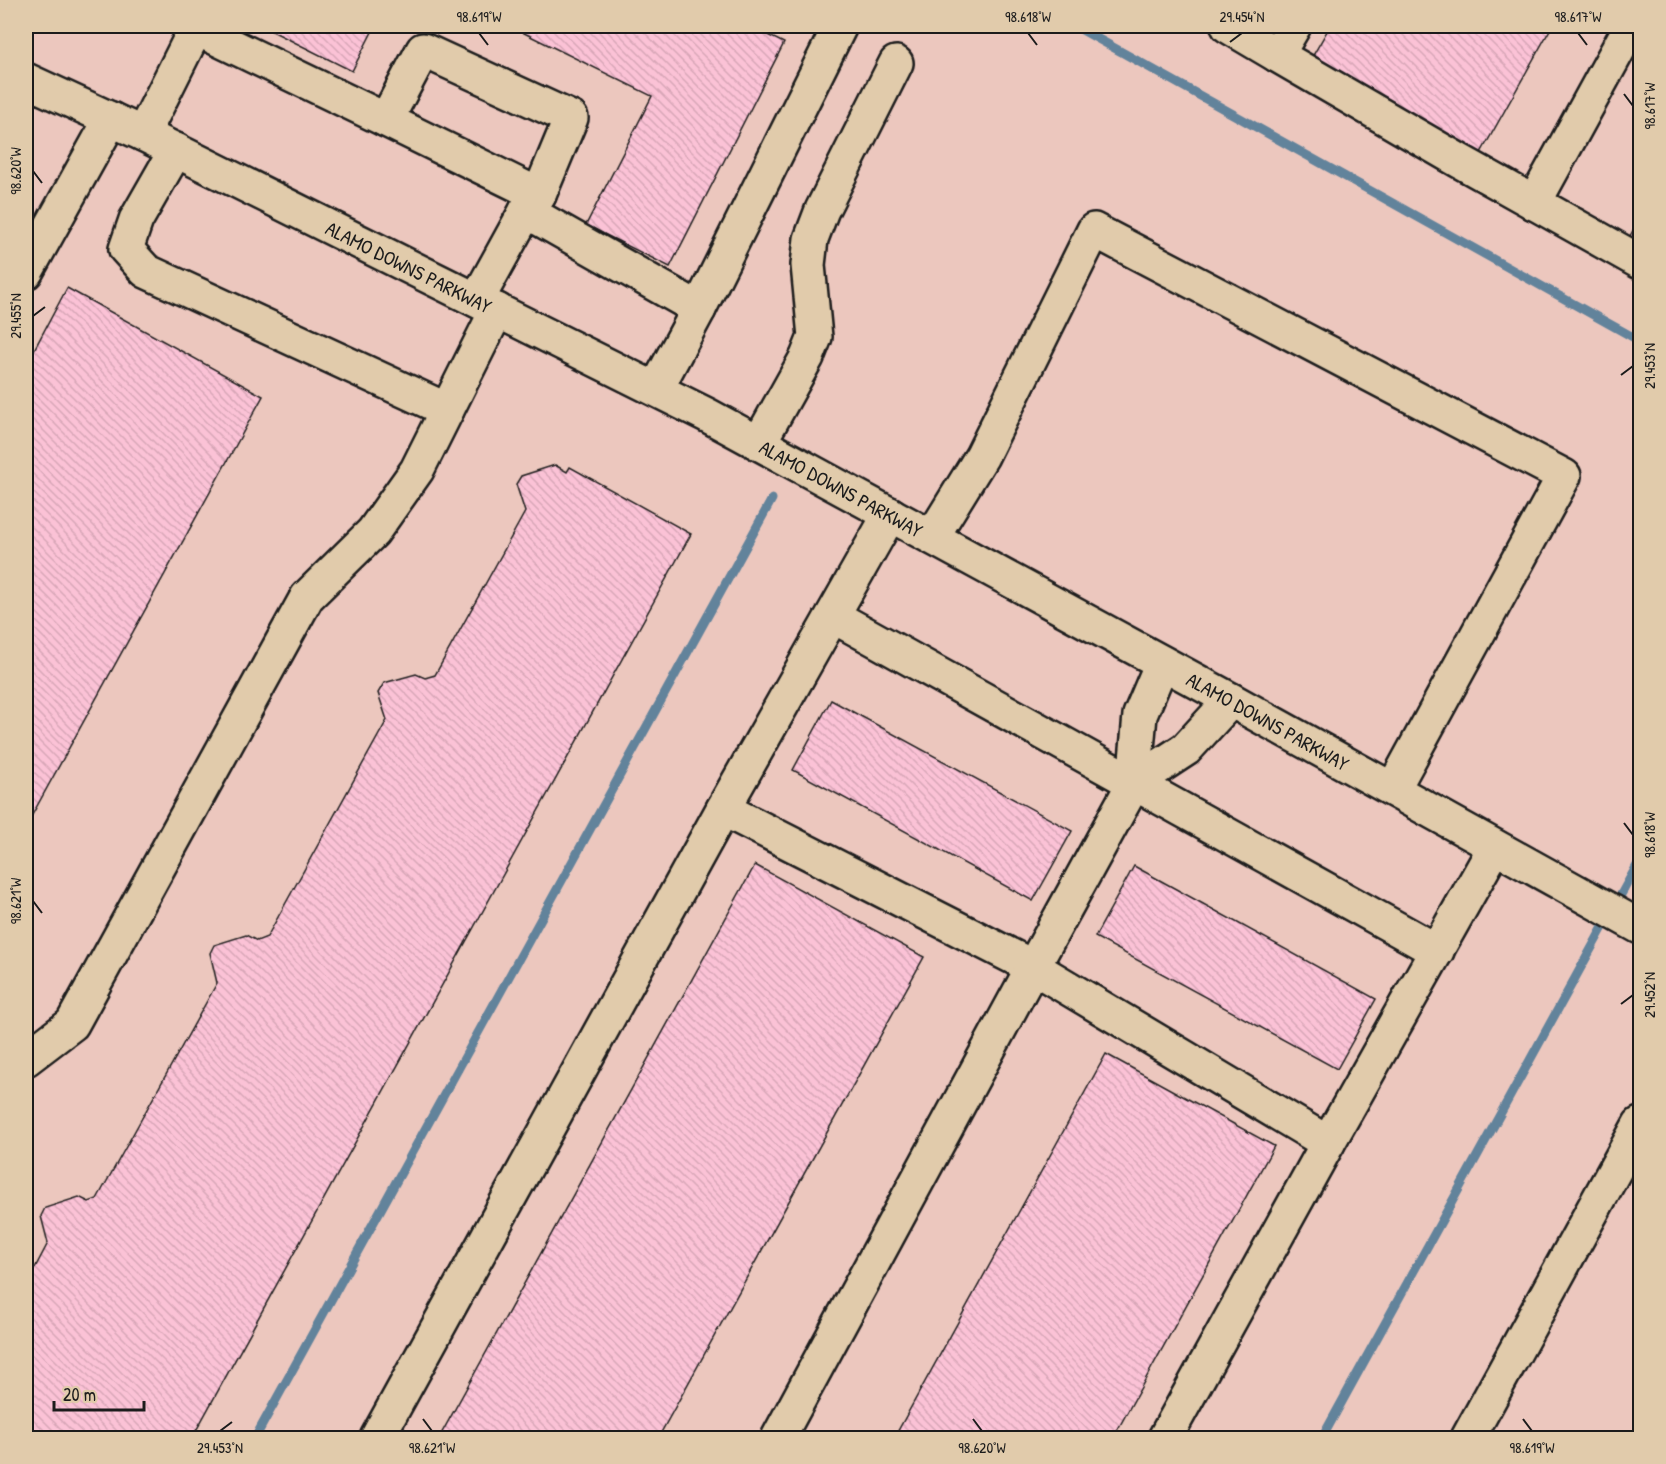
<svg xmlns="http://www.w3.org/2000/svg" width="1666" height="1464" viewBox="0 0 1666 1464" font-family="'Patrick Hand',sans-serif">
	<defs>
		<pattern id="building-back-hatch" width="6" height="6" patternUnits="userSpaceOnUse" patternTransform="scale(1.5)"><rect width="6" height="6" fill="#fbc2d6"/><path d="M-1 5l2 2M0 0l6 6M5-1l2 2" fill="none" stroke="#d7a6b7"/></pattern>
	</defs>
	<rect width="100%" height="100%" fill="#e6c9b4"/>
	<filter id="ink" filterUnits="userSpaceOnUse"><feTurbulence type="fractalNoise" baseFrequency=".0167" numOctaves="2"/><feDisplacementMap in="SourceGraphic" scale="12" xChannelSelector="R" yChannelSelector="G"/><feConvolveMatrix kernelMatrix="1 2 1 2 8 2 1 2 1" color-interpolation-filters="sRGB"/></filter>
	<g filter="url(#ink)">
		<!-- built -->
		<path fill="#ecc7be" d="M26,26H1640V1438H26Z"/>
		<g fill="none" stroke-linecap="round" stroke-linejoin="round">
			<!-- stream -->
			<path stroke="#62839b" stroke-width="9" d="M1075,26L1640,341
				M255,1438L772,499
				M1322,1438L1640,860"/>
		</g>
		<!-- building -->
		<path fill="url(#building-back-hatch)" stroke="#1c1c1c" stroke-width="1.5" d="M262,26H375L352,71Z
			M510,26H749L784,43L670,267L586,225L652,96Z
			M1330,26H1552L1477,160L1307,66Z
			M1640,217V250L1627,242Z
			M67,288L263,396L26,826V365Z
			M555,465L567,472L570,467L691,534L192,1438H26V1285L48,1243L41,1216L45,1208L79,1197L89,1202L97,1199L217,983L210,953L214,945L246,935L257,941L267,937L387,720L378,693L384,683L416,674L425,678L435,675L525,512L516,484L521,476Z
			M831,700L1072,831L1033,901L793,770Z
			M755,865L924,957L658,1438H439Z
			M1134,866L1376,999L1337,1069L1095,937Z
			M1106,1054L1274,1146L1113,1438H894Z"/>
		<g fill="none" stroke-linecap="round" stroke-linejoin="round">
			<defs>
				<g id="minor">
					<path d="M191,26L386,120L423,50L571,118L539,195L526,211L477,300"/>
					<path d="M1228,26L1277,55L1294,26"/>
					<path d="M1277,55L1458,160L1640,262"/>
					<path id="s1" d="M26,80L143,134L707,415L1231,700L1640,927"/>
					<path d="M386,120L539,195"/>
					<path d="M143,134L197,26"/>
					<path d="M176,150L136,220L126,249L146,271L447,410"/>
					<path d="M1534,203L1631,26"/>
					<path d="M526,211L699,309"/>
					<path d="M26,272L111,119"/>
					<path d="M656,389L699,309L840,26"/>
					<path d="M759,443L807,357L815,337L808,265L811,239L822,210L896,63"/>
					<path d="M932,537L982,456L1094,230L1564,476L1393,789"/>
					<path d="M833,616L1437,951"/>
					<path d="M1134,783L1186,749L1231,700"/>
					<path d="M723,809L1033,967L1328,1143"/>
					<path d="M26,1059L72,1024L307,597L373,532L417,470L497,310"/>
					<path d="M377,1438L723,809L890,514"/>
					<path d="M778,1438L1033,967L1134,783L1140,715L1162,663"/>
					<path d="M1165,1438L1328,1143L1495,847"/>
					<path d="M1468,1438L1640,1124"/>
				</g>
			</defs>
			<!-- minor casing -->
			<use href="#minor" stroke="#1c1c1c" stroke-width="38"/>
			<!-- minor -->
			<use href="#minor" stroke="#e1cbab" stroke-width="33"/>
		</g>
	</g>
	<!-- ticks -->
	<path fill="none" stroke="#1c1c1c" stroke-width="2" d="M479,33L488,45M1028,33L1037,45M1578,33L1587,45M1230,42L1242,33M1624,94L1633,106M33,171L42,183M33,316L45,307M1621,375L1633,366M1624,823L1633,835M33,901L42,913M1621,1004L1633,995M423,1419L432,1431M973,1419L982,1431M1523,1419L1532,1431M220,1431L232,1422"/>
	<g text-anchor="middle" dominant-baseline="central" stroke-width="6" stroke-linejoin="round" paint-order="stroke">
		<!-- street labels -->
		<g font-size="20" fill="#1c1c1c" stroke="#e1cbab">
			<text stroke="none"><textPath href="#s1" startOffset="426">ALAMO DOWNS PARKWAY</textPath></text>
			<text stroke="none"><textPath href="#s1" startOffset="912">ALAMO DOWNS PARKWAY</textPath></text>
			<text stroke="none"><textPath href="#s1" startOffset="1398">ALAMO DOWNS PARKWAY</textPath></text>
		</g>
	</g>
	<!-- margin -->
	<rect width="1666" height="1464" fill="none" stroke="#e1cbab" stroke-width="66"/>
	<!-- scale -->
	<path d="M54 1401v9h90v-9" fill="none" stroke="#1c1c1c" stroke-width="3"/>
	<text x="63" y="1401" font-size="18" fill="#1c1c1c" stroke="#e1cbab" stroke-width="4.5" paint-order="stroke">20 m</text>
	<rect x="33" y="33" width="1600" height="1398" fill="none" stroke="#1c1c1c" stroke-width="2"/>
	<g font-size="15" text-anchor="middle" fill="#1c1c1c">
		<text x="479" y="22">98.619°W</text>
		<text x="1028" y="22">98.618°W</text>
		<text x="1242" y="22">29.454°N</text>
		<text x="1578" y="22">98.617°W</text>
		<text transform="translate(1650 106) rotate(-90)" y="5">98.617°W</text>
		<text transform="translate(16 171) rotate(-90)" y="5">98.620°W</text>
		<text transform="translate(16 316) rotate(-90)" y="5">29.455°N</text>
		<text transform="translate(1650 366) rotate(-90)" y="5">29.453°N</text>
		<text transform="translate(1650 835) rotate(-90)" y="5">98.618°W</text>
		<text transform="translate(16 901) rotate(-90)" y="5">98.621°W</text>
		<text transform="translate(1650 995) rotate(-90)" y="5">29.452°N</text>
		<text x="220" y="1453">29.453°N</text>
		<text x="432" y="1453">98.621°W</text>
		<text x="982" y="1453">98.620°W</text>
		<text x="1532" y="1453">98.619°W</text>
	</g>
</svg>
